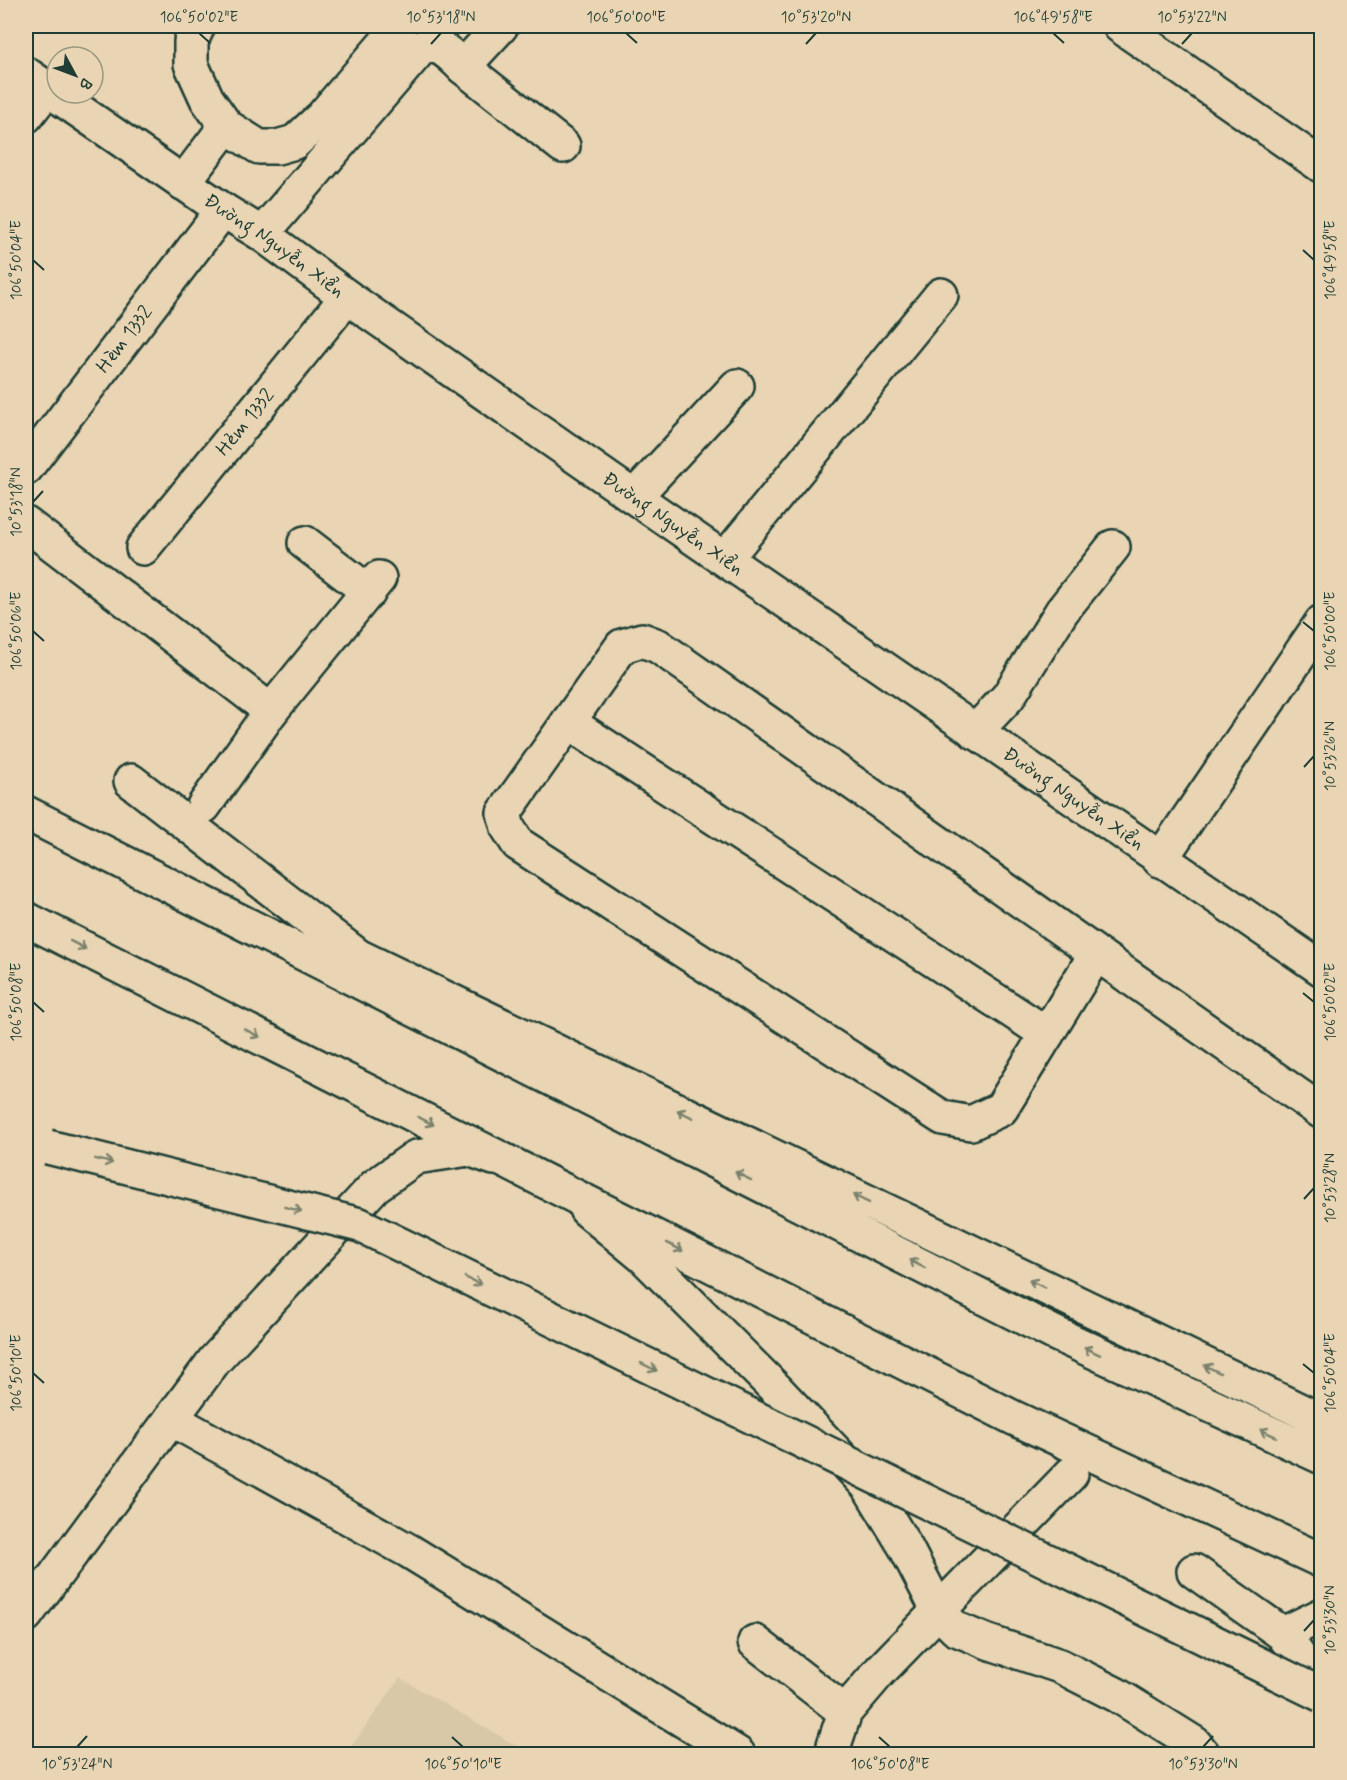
<svg xmlns="http://www.w3.org/2000/svg" width="1347" height="1780" viewBox="0 0 1347 1780" font-family="Mynerve,sans-serif">
	<rect width="100%" height="100%" fill="#e9d5b3"/>
	<filter id="ink" filterUnits="userSpaceOnUse"><feTurbulence type="fractalNoise" baseFrequency=".0167" numOctaves="2"/><feDisplacementMap in="SourceGraphic" scale="12" xChannelSelector="R" yChannelSelector="G"/><feConvolveMatrix kernelMatrix="1 2 1 2 8 2 1 2 1" color-interpolation-filters="sRGB"/></filter>
	<g filter="url(#ink)">
		<!-- built -->
		<path fill="#d8c8a8" d="M400,1678L531,1754H346Z"/>
		<g fill="none" stroke-linecap="round" stroke-linejoin="round">
			<defs>
				<g id="minor">
					<path d="M198,26L191,41V64L207,99L226,126L259,147H277L295,142L322,117L400,26"/>
					<path d="M501,26L463,67L563,146"/>
					<path d="M1120,26L1322,166"/>
					<path d="M26,116L47,89"/>
					<path d="M183,183L226,126"/>
					<path d="M262,234L421,48C438,39 451,56 463,67"/>
					<path id="s1" d="M26,468L223,210"/>
					<path d="M634,497L737,386"/>
					<path d="M26,524L271,711L379,578"/>
					<path d="M305,543L369,592"/>
					<path id="s2" d="M143,548L347,297"/>
					<path d="M725,559L941,295"/>
					<path d="M568,722L1047,1034"/>
					<path d="M975,732L1008,697L1062,611L1113,547"/>
					<path d="M204,806L271,711"/>
					<path d="M1160,860L1322,622"/>
					<path d="M1096,954L1001,1109L971,1123L943,1118L518,844L508,828L504,813L622,646L642,640L658,646L1322,1112"/>
					<path d="M586,1209L644,1257L778,1391L869,1487L906,1548L939,1612L956,1629L988,1642L1060,1666L1117,1695L1194,1743L1203,1754"/>
					<path d="M171,1419L409,1551L738,1754"/>
					<path d="M1194,1571L1283,1634"/>
					<path d="M26,1615L214,1361L375,1186L416,1157L469,1149L494,1158"/>
					<path d="M1322,1615L1283,1634L1322,1690"/>
					<path d="M755,1642L845,1712"/>
					<path d="M834,1754V1745L845,1712L881,1670L1071,1474"/>
				</g>
				<g id="major">
					<path id="s3" d="M26,74L223,210L262,234L347,297L634,497L1322,969"/>
				</g>
				<path id="highway" d="M131,781L358,956L1322,1421
					M26,813L1054,1333L1322,1457
					M26,919L1014,1418L1322,1561"/>
			</defs>
			<!-- minor casing -->
			<use href="#minor" stroke="#1f3d34" stroke-width="38"/>
			<!-- major casing -->
			<use href="#major" stroke="#1f3d34" stroke-width="38"/>
			<!-- highway casing -->
			<use href="#highway" stroke="#1f3d34" stroke-width="38"/>
			<!-- minor -->
			<use href="#minor" stroke="#e9d5b3" stroke-width="33"/>
			<!-- major -->
			<use href="#major" stroke="#e9d5b3" stroke-width="33"/>
			<!-- highway -->
			<use href="#highway" stroke="#e9d5b3" stroke-width="33"/>
			<defs>
				<path id="highway-bridge" d="M48,1147L360,1225L1322,1695"/>
			</defs>
			<!-- highway-bridge casing -->
			<use href="#highway-bridge" stroke="#1f3d34" stroke-width="38" stroke-linecap="butt"/>
			<!-- highway-bridge -->
			<use href="#highway-bridge" stroke="#e9d5b3" stroke-width="33"/>
		</g>
		<!-- one-way arrows -->
		<defs><path id="oneway-shaft" d="M-6 0H5M1.5-3L5.5 0L1.5 3" fill="none" stroke-width="1.6" stroke-linecap="round" stroke-linejoin="round" transform="scale(1.5)"/></defs>
		<g stroke="#7a816d">
			<use href="#oneway-shaft" transform="translate(78 945) rotate(27)"/>
			<use href="#oneway-shaft" transform="translate(252 1033) rotate(27)"/>
			<use href="#oneway-shaft" transform="translate(685 1114) rotate(-154)"/>
			<use href="#oneway-shaft" transform="translate(426 1121) rotate(27)"/>
			<use href="#oneway-shaft" transform="translate(104 1161) rotate(14)"/>
			<use href="#oneway-shaft" transform="translate(743 1176) rotate(-153)"/>
			<use href="#oneway-shaft" transform="translate(861 1199) rotate(-154)"/>
			<use href="#oneway-shaft" transform="translate(293 1209) rotate(14)"/>
			<use href="#oneway-shaft" transform="translate(675 1247) rotate(27)"/>
			<use href="#oneway-shaft" transform="translate(917 1264) rotate(-153)"/>
			<use href="#oneway-shaft" transform="translate(473 1281) rotate(26)"/>
			<use href="#oneway-shaft" transform="translate(1037 1284) rotate(-154)"/>
			<use href="#oneway-shaft" transform="translate(1092 1351) rotate(-155)"/>
			<use href="#oneway-shaft" transform="translate(649 1367) rotate(26)"/>
			<use href="#oneway-shaft" transform="translate(1212 1369) rotate(-154)"/>
			<use href="#oneway-shaft" transform="translate(1268 1433) rotate(-155)"/>
		</g>
	</g>
	<!-- ticks -->
	<path fill="none" stroke="#1f3d34" stroke-width="2" d="M199,33L210,43M626,33L637,43M1053,33L1064,43M431,44L441,33M806,44L816,33M1182,44L1192,33M1303,250L1314,260M33,260L44,270M33,502L43,491M1303,622L1314,631M33,631L44,641M1304,767L1314,756M1303,993L1314,1002M33,1002L44,1012M1304,1199L1314,1188M1303,1364L1314,1373M33,1373L44,1383M1304,1631L1314,1620M452,1737L463,1747M879,1737L890,1747M77,1747L87,1736M1203,1747L1213,1736"/>
	<g text-anchor="middle" dominant-baseline="central" stroke-width="5" stroke-linejoin="round" paint-order="stroke">
		<!-- street labels -->
		<g font-size="20" fill="#1f3d34" stroke="#e9d5b3">
			<text stroke="none"><textPath href="#s3" startOffset="302">Đường Nguyễn Xiển</textPath></text>
			<text stroke="none"><textPath href="#s1" startOffset="162">Hèm 1332</textPath></text>
			<text stroke="none"><textPath href="#s2" startOffset="162">Hẻm 1332</textPath></text>
			<text stroke="none"><textPath href="#s3" startOffset="788">Đường Nguyễn Xiển</textPath></text>
			<text stroke="none"><textPath href="#s3" startOffset="1274">Đường Nguyễn Xiển</textPath></text>
		</g>
	</g>
	<!-- margin -->
	<rect width="1347" height="1780" fill="none" stroke="#e9d5b3" stroke-width="66"/>
	<!-- north arrow -->
	<g transform="translate(75 75) rotate(131)"><circle r="28" fill="#e9d5b3" stroke="#989880" stroke-width="1.5"/>
	<path d="M0-4.5L10 22L0 15L-10 22Z" fill="#1f3d34"/>
	<text y="-9" font-size="16" font-weight="bold" text-anchor="middle" fill="#1f3d34">B</text>
	</g>
	<rect x="33" y="33" width="1281" height="1714" fill="none" stroke="#1f3d34" stroke-width="2"/>
	<g font-size="15" text-anchor="middle" fill="#1f3d34">
		<text x="199" y="22">106°50'02"E</text>
		<text x="441" y="22">10°53'18"N</text>
		<text x="626" y="22">106°50'00"E</text>
		<text x="816" y="22">10°53'20"N</text>
		<text x="1053" y="22">106°49'58"E</text>
		<text x="1192" y="22">10°53'22"N</text>
		<text transform="translate(16 260) rotate(-90)" y="5">106°50'04"E</text>
		<text transform="translate(1330 260) rotate(-90)" y="5">106°49'58"E</text>
		<text transform="translate(16 502) rotate(-90)" y="5">10°53'18"N</text>
		<text transform="translate(16 631) rotate(-90)" y="5">106°50'06"E</text>
		<text transform="translate(1330 631) rotate(-90)" y="5">106°50'00"E</text>
		<text transform="translate(1330 756) rotate(-90)" y="5">10°53'26"N</text>
		<text transform="translate(16 1002) rotate(-90)" y="5">106°50'08"E</text>
		<text transform="translate(1330 1002) rotate(-90)" y="5">106°50'02"E</text>
		<text transform="translate(1330 1188) rotate(-90)" y="5">10°53'28"N</text>
		<text transform="translate(16 1373) rotate(-90)" y="5">106°50'10"E</text>
		<text transform="translate(1330 1373) rotate(-90)" y="5">106°50'04"E</text>
		<text transform="translate(1330 1620) rotate(-90)" y="5">10°53'30"N</text>
		<text x="77" y="1769">10°53'24"N</text>
		<text x="463" y="1769">106°50'10"E</text>
		<text x="890" y="1769">106°50'08"E</text>
		<text x="1203" y="1769">10°53'30"N</text>
	</g>
</svg>
